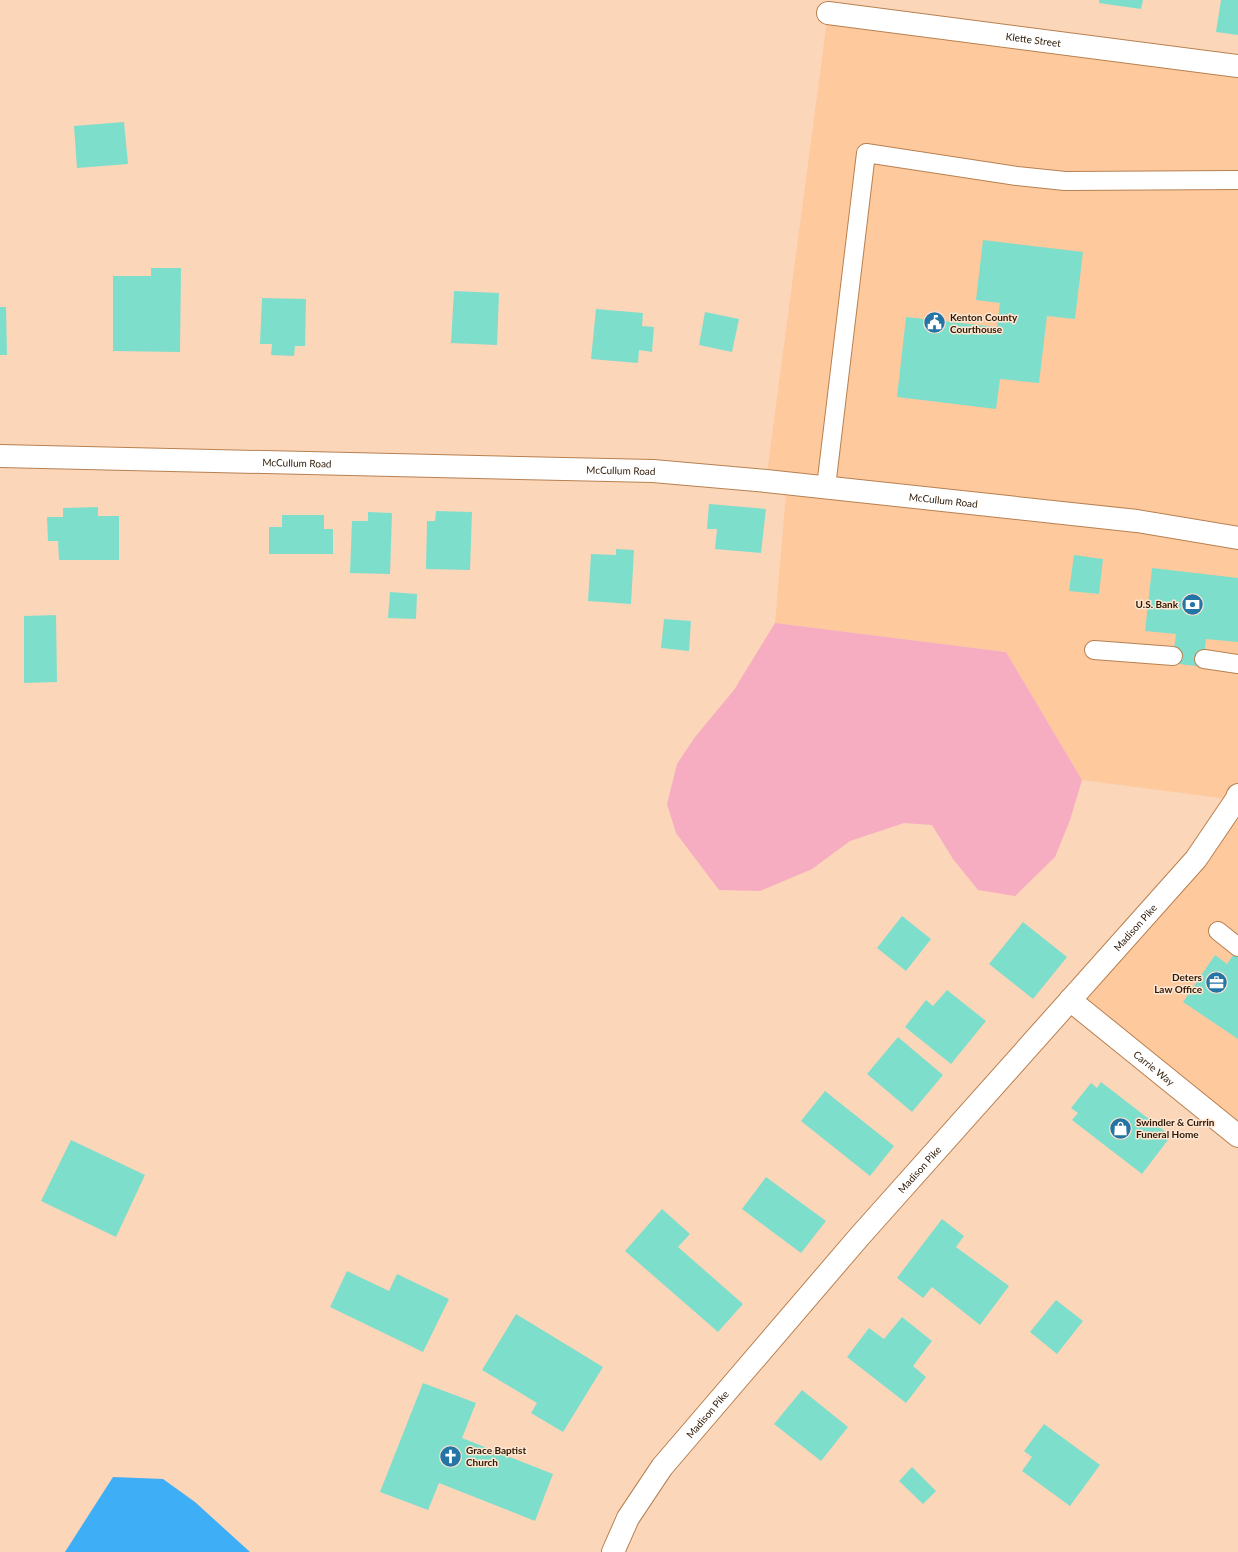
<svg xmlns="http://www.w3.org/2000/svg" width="1238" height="1552" viewBox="0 0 1238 1552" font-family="Lato,sans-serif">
	<rect width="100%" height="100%" fill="#fbd6b9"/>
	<!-- built -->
	<path fill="#fec99d" d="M828,13L1238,66V1136L1070,1000L1236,800L1082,780L1006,652L775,623L787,483L766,481Z"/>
	<!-- green -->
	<path fill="#f6acc1" d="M775,623L1006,652L1082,780L1070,820L1055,857L1015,896L978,890L953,859L932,825L904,823L850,841L812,869L760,891L719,890L676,833L667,804L677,764L695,737L734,690Z"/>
	<!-- water -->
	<path fill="#3eaff6" d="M113,1477L163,1479L195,1502L250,1552H65Z"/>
	<!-- building -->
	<path fill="#7edecc" d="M1099,0H1143L1141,9L1099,3Z
		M1221,0H1238V35L1216,32Z
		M124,122L128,164L77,168L74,126Z
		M983,240L1083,252L1075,319L1047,316L1039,383L1000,379L996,409L897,397L906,317L997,327L1000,303L976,300Z
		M151,268H181L180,352L113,351V276H151Z
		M454,291L499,293L497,345L451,343Z
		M262,298L306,299L305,346H295L294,356L271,355L272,344H260Z
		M0,307H6L7,355H0Z
		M596,309L643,313L642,326L654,327L652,352L639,350L638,363L591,359Z
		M705,312L739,319L732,352L699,345Z
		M709,504L766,509L761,553L715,549L717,529H707Z
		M98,507V516H119V560H59L58,541H48L47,517H63V508Z
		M436,511L472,512L470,570L426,569L427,521H435Z
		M368,512L392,513L390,574L350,573L352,521H368Z
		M282,515H324V529H333V554H269V527H282Z
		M616,549L634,550L631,604L588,601L591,554L616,555Z
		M1074,555L1103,559L1099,594L1069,591Z
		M1152,568L1238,578V642L1206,639L1203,667L1172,663L1176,634L1145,631Z
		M390,592L417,594L416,619L388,618Z
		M56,615L57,682L24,683V616Z
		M664,619L691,621L689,651L661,648Z
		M902,916L931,939L906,971L877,948Z
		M1023,922L1067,957L1033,999L989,964Z
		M1238,948V1039L1183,1002L1215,955L1227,964Z
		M947,990L986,1021L951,1064L905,1027L926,1000L933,1006Z
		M898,1037L943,1075L912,1112L867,1074Z
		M1101,1082L1171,1136L1142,1174L1072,1120L1078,1113L1071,1108L1091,1083L1097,1088Z
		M825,1091L894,1146L870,1176L801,1121Z
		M71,1140L145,1175L116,1237L41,1201Z
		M766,1177L826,1221L801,1253L742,1209Z
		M662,1209L690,1234L678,1247L743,1304L718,1332L625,1251Z
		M942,1219L964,1236L956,1247L1009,1286L980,1325L932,1287L923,1298L897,1278Z
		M347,1271L389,1291L397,1274L449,1299L423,1352L330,1307Z
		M1056,1300L1083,1321L1057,1354L1030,1332Z
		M516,1314L603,1367L563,1432L531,1413L537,1403L482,1370Z
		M902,1317L932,1341L913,1366L926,1377L906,1403L847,1357L869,1328L884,1339Z
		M423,1383L476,1403L462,1438L553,1474L535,1521L439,1483L428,1510L380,1492Z
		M802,1390L848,1427L821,1461L774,1424Z
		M1044,1424L1100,1465L1070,1506L1022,1471L1032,1457L1024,1451Z
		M912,1467L936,1491L923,1504L899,1481Z"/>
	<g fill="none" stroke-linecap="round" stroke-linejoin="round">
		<defs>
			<path id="lane" d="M826,487L866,153L1017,176L1065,181L1238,180
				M1094,650L1173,656
				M1204,659L1238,664
				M1218,931L1238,947"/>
			<g id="street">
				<path id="s1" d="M828,13L1238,66"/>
				<path id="s2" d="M1070,1000L1238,1136"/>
			</g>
			<g id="secondary">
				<path id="s3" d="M0,456L653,471L766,481L1137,521L1238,538"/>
				<path id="s4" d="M613,1552L628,1518L662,1467L859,1237L1196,859L1236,800L1238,795"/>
			</g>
		</defs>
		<!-- lane casing -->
		<use href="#lane" stroke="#b88050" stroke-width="20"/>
		<!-- street casing -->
		<use href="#street" stroke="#b88050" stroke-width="24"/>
		<!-- secondary casing -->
		<use href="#secondary" stroke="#b88050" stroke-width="24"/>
		<!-- lane -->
		<use href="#lane" stroke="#fff" stroke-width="18"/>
		<!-- street -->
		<use href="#street" stroke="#fff" stroke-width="22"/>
		<!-- secondary -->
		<use href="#secondary" stroke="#fff" stroke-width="22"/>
	</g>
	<!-- icons -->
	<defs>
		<symbol id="civic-disc" viewBox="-11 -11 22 22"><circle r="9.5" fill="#2474a5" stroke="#ffe6d2"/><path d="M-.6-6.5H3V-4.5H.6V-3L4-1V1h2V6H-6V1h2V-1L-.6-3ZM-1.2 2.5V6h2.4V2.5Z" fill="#fff"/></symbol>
		<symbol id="bank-disc" viewBox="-11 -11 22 22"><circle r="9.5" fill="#2474a5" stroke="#ffe6d2"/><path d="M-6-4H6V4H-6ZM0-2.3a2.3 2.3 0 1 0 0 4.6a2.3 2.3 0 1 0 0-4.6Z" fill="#fff"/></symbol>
		<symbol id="office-disc" viewBox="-11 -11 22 22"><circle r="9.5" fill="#2474a5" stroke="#ffe6d2"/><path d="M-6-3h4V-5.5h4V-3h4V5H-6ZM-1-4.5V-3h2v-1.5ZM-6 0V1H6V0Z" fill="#fff"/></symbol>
		<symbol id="shop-disc" viewBox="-11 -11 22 22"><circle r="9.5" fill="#2474a5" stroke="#ffe6d2"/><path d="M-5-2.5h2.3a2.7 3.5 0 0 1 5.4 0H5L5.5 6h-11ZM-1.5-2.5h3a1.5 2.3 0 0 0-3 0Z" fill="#fff"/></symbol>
		<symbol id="church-disc" viewBox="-11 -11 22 22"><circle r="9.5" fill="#2474a5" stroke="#ffe6d2"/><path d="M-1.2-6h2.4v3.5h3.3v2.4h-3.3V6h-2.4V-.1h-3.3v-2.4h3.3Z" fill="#fff"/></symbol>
	</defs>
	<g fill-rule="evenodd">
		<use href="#civic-disc" x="922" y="310" width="25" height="25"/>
		<use href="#bank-disc" x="1180" y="592" width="25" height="25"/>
		<use href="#office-disc" x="1204" y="970" width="25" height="25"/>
		<use href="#shop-disc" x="1108" y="1116" width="25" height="25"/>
		<use href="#church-disc" x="438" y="1444" width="25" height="25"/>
	</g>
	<g text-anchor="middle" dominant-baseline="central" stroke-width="3" stroke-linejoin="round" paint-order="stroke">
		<!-- street labels -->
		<g font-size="10" fill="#2d1804" stroke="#ffe6d2">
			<text stroke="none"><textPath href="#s1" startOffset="207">Klette Street</textPath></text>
			<text stroke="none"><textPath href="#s3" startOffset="297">McCullum Road</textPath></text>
			<text stroke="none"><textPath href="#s3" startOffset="621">McCullum Road</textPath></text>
			<text stroke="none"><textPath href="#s3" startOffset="945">McCullum Road</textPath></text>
			<text stroke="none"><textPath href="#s4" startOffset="816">Madison Pike</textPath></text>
			<text stroke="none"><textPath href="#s2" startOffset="108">Carrie Way</textPath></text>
			<text stroke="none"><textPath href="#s4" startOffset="492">Madison Pike</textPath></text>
			<text stroke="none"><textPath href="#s4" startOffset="168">Madison Pike</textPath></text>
		</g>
		<!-- poi labels -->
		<g font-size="10" font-weight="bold" fill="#2d1804" stroke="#ffe6d2" text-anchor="start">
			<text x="950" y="317">Kenton County<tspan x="950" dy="12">Courthouse</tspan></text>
			<text x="1178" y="604" text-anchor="end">U.S. Bank</text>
			<text x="1202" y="977" text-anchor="end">Deters<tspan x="1202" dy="12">Law Office</tspan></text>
			<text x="1136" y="1122">Swindler &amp; Currin<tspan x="1136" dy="12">Funeral Home</tspan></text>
			<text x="466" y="1450">Grace Baptist<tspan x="466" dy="12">Church</tspan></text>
		</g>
	</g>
</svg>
